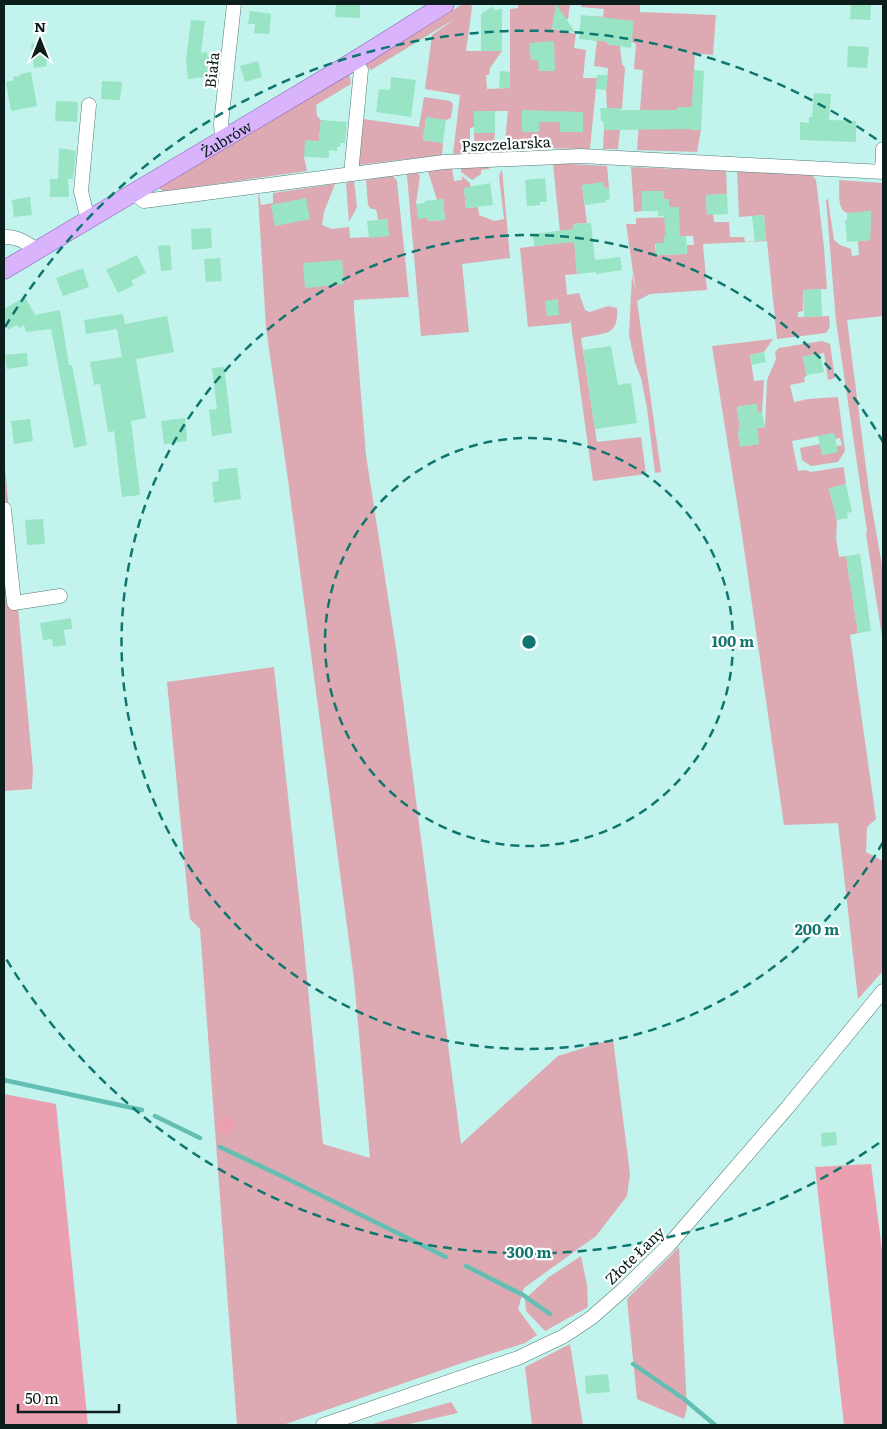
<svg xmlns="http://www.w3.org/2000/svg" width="887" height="1429" viewBox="0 0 887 1429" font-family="Literata,serif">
	<rect width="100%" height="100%" fill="#c2f3ec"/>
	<!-- green -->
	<path fill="#ddaab3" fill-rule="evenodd" d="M463,4H471L472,8L466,51H502L490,68L489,75H486L487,89L510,88V9L518,8V4H570L568,19L554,17L552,29L576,34L574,48L586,50L583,78H597L590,149L534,148L504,151L508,111H474V127L470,128V153L453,154L460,95L425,89L432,35L456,18L371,70L363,63Z
		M582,4H640V12L716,15L713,55L695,53L691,128L692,130H701L697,152L637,150L643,70L634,69L636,44L632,42L611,19L607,44L620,46L622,64L625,68L622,109L607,108L606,90L608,68L594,66L597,41L592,40L595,16L603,17L604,9L581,7Z
		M349,72L351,84L316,105L317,116L321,120L319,141L304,157L307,171L174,190L165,193L158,187Z
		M424,97L450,101L453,104L451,118L446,120L426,118L423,140L443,143L442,155L357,165L364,119L419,127Z
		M604,130H620L618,149H603Z
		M474,133H495L493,151L475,152Z
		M553,163L607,166L609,188L582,185L587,223L573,224L577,274L565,275L567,295L579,293L585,310L590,312L608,306L617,308C619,337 604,333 581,338L597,442L641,437L646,474L593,481L570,317V323L528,327L520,248L561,243Z
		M489,164V169L481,170V174L472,180L461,172V167Z
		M631,167L726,171L727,194L706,195L707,214H713L714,222H729L730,237H744L745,242L766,240L764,215L739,217L737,171L812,175L816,180L824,247L827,289L803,290V311L798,312V317L829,316L830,327L826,333L777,339L767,241L703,244L707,290L650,294L637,301L661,472L655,473L647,408L641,378L635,363L629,335L632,275L636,292L626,224H636V218L679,217V207H669V199H664L663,191H642V211L634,212ZM664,236H693L694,245H687V254L656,255L655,244L664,243Z
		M452,168L454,181L462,180V176L470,183L471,188H464L466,208L478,207L479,215L494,221L504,219L499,176L502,169L510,258L462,264L469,332L421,336L407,176V174L418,173L420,176L416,204L427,218V221L445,220L443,199L437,200L428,171Z
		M393,176L397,181L409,297L354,300V309L366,455L397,655L461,1144L558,1056L613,1039L630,1174L627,1196L596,1236L524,1288L518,1309L537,1335L525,1343L465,1362L283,1425H237L200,929L190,919L167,682L274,667L301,916L323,1144L370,1158L354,979L288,480L266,328L258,195H259L261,205L273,203V193L335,184L324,212L322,225L332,229L349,227L350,238L389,236L387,219L378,220L377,212L375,209H371L368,205L366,180Z
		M839,180L883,183V316L847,320L869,491L883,571V643L866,534L867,531L836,321L826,200L828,199L834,240L840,245L851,249L852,256L859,255L858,241L870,240L871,211C864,211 854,214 847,213C836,210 840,188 839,180Z
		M354,181L357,207L349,222L346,183Z
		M773,339L764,352L750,355L754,381L764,380L762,412L758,413L756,404L737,407L740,430L738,431L740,446L759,444L757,428L765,427L767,380L776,359L775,352L779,348L822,341L830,344L835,378L828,380L824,353L803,357L807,376L804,377L805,382L790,385L794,402L808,399L838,397L845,451L838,462L811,466L802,460L800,448L820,444L822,455L837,452V446L842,445L840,438L835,439L834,433L792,441L798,471L806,470L811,472L843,467L844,469L846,484L829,489L837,520L836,538L839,557L846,556L858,633L850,635L876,819L867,827L866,852L883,861V971L858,999L838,823L784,825L740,521L712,346Z
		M4,457L33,770L32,789L4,791Z
		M679,1247L687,1408L684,1419L637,1399L627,1299Z
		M581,1256L587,1285L588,1307L545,1331L526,1311L525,1299L549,1277Z
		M570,1344L583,1425H532L525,1367Z
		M451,1402L458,1413L405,1425H369Z"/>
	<!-- forest -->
	<path fill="#eaa0b0" d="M4,1094L56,1104L88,1425H4Z
		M217 1126a9 9 0 1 1 18 0a9 9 0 1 1-18 0Z
		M871,1164L883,1258V1425H844L815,1167Z"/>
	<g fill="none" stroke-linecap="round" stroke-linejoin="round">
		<!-- stream -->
		<path stroke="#63beb3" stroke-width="4.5" d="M4,1080L142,1110
			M155,1116L200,1138
			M220,1147L292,1181L446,1257
			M466,1266L523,1295L550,1314
			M633,1364L684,1399L715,1425"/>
	</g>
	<!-- building -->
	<path fill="#98e4c4" d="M336,4H360V18L335,17Z
		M556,4L575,32L552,29Z
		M851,4H871L870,20L850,19Z
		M492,7L495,10L502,9V51H481V14Z
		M250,11L271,14L269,34L254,33L255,24H248Z
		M581,15L634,21L631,48L607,44L608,42L579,39Z
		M191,20L205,21L201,53L207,52L208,57H211L213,76L188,79L186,60Z
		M554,41L555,71H539L538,60H531L529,43Z
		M44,43L47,66L34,68L31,44Z
		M848,46L869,47L867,68L847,67Z
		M258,61L262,77L245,82L240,66Z
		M694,70L704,71L701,130H691V129L604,130L603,121H601L600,108H620V110H677V107H692Z
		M500,71L510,72V88H499Z
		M31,72L37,106L11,111L6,82L14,80L13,77L20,76V74Z
		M597,75H608L606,90L596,89Z
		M391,77L416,80L411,117L376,112L379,89L390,90Z
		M102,81L122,82L120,100L101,99Z
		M814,93L831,94L829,120L856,121V142L800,140V122L809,123V117H812Z
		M56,101L78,102L77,122L55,121Z
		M522,110L583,112V132H560V122H539V132H522Z
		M474,111H495V133H474Z
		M426,117L446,120L443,143L423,140Z
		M321,120L347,122L345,143H340V147H337V151L329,150V158L304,157L305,140L319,141Z
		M59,148L76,151L73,179H68L69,197H50V179H58Z
		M545,178L547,202H540V205L527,206L525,180Z
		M603,182L604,188H609L610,199L605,200L606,202L585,205L582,185Z
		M490,183L493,205L466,208L464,188Z
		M642,191H664V199H669V207H679L680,236H686L687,254L656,255V243H664V236H666L664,216H658V211H642Z
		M727,194L728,214L707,215L706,195Z
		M30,197L32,215L14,217L12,200Z
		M306,198L310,219L275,226L271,205Z
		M443,199L445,220L427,221V218L418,219L416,204L425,203V201Z
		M871,211L870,240L847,242L845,220H847V213Z
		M764,215L766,240L755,241L752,216Z
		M387,219L389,236L369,238L367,221Z
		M591,223L595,260L620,257L622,270L596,274V272L577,274L574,242L534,246L533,234L573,229V224Z
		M211,228L212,248L192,250L191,229Z
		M170,245L172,270L161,271L158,246Z
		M137,255L146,273L131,281L134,285L118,293L106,270Z
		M220,258L222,281L206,282L204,259Z
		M342,260L344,284L305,288L303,263Z
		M83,268L89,287L63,296L56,278Z
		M821,289L822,316L804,317L803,290Z
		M25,297L35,315L60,310L69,365H72L87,445L74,448L51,329L26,332L24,325L19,328L17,325L8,330L4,322V309Z
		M558,299L559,315L547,316L545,301Z
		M123,314L125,324L167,316L174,352L136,359L146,418L131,421L140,495L122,497L114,431L108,432L100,384L94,385L90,362L122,357L117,329L86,334L84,320Z
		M611,346L618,385L631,383L637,423L595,429L583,350Z
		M764,352L766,362L752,365L750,355Z
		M27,353L28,366L7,369L5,355Z
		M820,354L824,372L806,375L803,356Z
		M224,367L232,433L212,436L209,410L217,409L212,368Z
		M757,404L758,413L762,412L765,427L757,428L759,444L740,447L738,431L740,430L737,407Z
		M185,418L187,441L164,444L161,421Z
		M30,419L33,441L14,444L11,421Z
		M834,433L838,452L822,455L818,436Z
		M231,468H237L241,499L214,503L212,482L219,481L218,470Z
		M846,484L852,512L847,513L848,518L837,520L829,488Z
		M43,519L45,544L27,545L25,520Z
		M860,554L871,631L858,633L846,556Z
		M71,618L72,629L64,630L66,645L53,647L52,639L43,640L40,623Z
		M836,1132L837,1145L822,1147L821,1133Z
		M608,1374L610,1392L586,1394L585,1376Z"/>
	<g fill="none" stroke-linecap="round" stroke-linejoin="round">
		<defs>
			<path id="minor" d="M222,139L221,124L234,4
				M882,172L883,149
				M351,174L361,70L354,61
				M134,193L144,201L444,162L581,156L883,172
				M88,220L81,191L89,105
				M4,237C17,236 27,243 37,250
				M4,509L14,603L60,596
				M323,1425L518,1358L564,1336L591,1318L624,1289L668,1246L787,1108L883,991"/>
			<g id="major">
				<path id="s1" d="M4,270L354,61L445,4"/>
			</g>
		</defs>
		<!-- minor casing -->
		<use href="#minor" stroke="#4f7c77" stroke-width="15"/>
		<!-- major casing -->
		<use href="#major" stroke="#815fae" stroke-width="19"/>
		<!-- minor -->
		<use href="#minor" stroke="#fff" stroke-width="14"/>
		<!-- major -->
		<use href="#major" stroke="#d9b4fd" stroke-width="18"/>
	</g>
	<!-- distance rings -->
	<g fill="none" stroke="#0f766e" stroke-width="2.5" stroke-dasharray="9 6">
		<circle cx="529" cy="642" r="204"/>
		<path d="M883 842A407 407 0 1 1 883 442"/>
		<path d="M879 1143A611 611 0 0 1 5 957M5 327A611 611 0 0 1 879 141"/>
	</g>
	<g text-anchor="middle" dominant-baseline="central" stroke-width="4.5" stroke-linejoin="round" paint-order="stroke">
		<!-- street labels -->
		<g font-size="15" fill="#0b1e1c" stroke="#fff">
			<text transform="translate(211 70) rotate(-84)">Biała</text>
			<text stroke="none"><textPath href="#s1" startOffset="258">Żubrów</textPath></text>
			<text transform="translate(506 143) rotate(-3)">Pszczelarska</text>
			<text transform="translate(634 1255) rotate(-44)">Złote Łany</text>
		</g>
	</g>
	<circle cx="529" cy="642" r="8" fill="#0f766e" stroke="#fff" stroke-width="2.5"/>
	<g font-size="15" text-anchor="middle" font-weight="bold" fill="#0f766e" stroke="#fff" stroke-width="4.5" stroke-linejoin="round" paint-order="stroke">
		<text x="733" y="647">100 m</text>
		<text x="817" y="935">200 m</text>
		<text x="529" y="1258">300 m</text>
	</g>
	<!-- border -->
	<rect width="887" height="1429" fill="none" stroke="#0b1e1c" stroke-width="10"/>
	<!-- north arrow -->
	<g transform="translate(40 40)" stroke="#ffffff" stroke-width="4" paint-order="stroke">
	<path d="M0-4L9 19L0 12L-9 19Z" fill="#0b1e1c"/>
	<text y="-8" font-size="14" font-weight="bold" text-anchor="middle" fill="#0b1e1c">N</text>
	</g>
	<!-- scale -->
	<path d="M18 1404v8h101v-8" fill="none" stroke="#0b1e1c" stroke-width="2.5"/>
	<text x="25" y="1404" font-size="15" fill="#0b1e1c" stroke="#ffffff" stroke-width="4" paint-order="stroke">50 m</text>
</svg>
